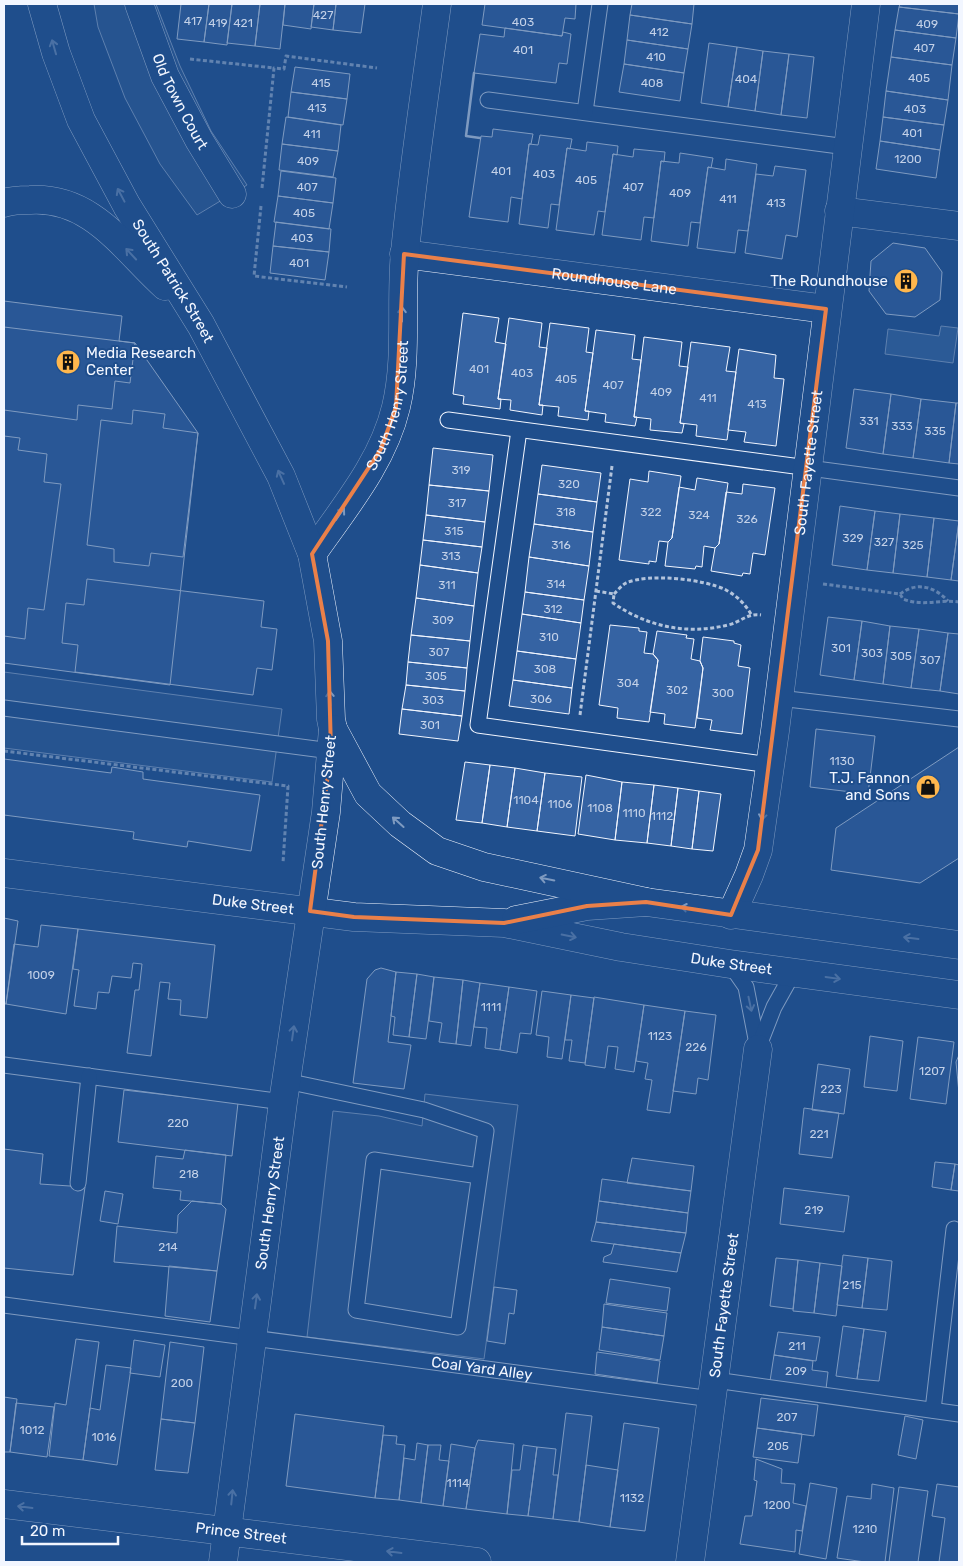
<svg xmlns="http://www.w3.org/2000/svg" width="963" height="1566" viewBox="0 0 963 1566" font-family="Rubik,sans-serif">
	<rect width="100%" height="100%" fill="#1f4e8c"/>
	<!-- parking -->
	<path fill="#305b95" stroke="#a8bbd7" d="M94,4H156L180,66L211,131L247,185L197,215L160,164L125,98L98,27Z
		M4,672L282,709L272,782L4,748Z
		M425,1094L518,1105L484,1359L307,1337L333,1111L379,1116L422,1126Z"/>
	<!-- water -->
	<path fill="#3b69a3" stroke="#a8bbd7" d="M941,326L958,328L953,363L885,354L888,329L939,336Z"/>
	<!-- building -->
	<path fill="#3563a3" stroke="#f2f6ff" d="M181,4H209L204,42L177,39Z
		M209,4H232L227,45L204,42Z
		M232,4H260L255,46L227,43Z
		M260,4H285L280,49L255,46Z
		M285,4H314L311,29L283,25Z
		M314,4H336L333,30L311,27Z
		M336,4H365L361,33L333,30Z
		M485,4H576L575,19L565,18L562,36L482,25Z
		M632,4H694L692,24L630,15Z
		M900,4H959V14L899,7Z
		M899,7L959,14L956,38L895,30Z
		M630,15L692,24L688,49L627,40Z
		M505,28L562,36L563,32L571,34L567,64L559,63L556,83L474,73L480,34L504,37Z
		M895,30L956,38L952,65L891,57Z
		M627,40L688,49L684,73L624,64Z
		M709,43L737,47L728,107L701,103Z
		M737,47L763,51L755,111L728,107Z
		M763,51L789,54L781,115L755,111Z
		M789,54L814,57L807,118L781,115Z
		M891,57L952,65L948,100L886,91Z
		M624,64L684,73L680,101L619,92Z
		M295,67L350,74L347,99L291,92Z
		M886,91L948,100L944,125L883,117Z
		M291,92L347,99L343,125L288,117Z
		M286,117L341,125L338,151L282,144Z
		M883,117L944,125L940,150L880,141Z
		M493,129L533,134L531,144H529L522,199L511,197L508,222L469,217L481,136L492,137Z
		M540,135L572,139L570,149L567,148L559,205L551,204L548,228L519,224L529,144L538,145Z
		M880,141L940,150L936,178L876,169Z
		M587,142L618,146L617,155L613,154L605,212L598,211L594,235L556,230L567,148L586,151Z
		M282,144L338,151L333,177L279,170Z
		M634,149L665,152L664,162L661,161L654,218L644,217L641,240L602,235L613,154L633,157Z
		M680,153L713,158L711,168L708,167L700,223L691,222L688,246L651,241L661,161L679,163Z
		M726,159L757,164L748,231L738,230L735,253L697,248L708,167L725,170Z
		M775,166L806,170L797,237L786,235L782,259L745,253L756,174L773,176Z
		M281,171L336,178L333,203L278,196Z
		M278,196L333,203L329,229L274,222Z
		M276,222L331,229L329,252L273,246Z
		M893,243L925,248L942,272L940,300L915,317L886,314L869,291L871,261Z
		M273,246L329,252L325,280L270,273Z
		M4,301L122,316L119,341L135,343L130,383L115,381L112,409L78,405L77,420L4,410Z
		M463,313L499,318L495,342L506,344L498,399H501L500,409L463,404L464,396L453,394Z
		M509,318L542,323L539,347L547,348L539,405H543L542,415L510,410L511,400L498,399Z
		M550,323L589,328L586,352L593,353L585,411H589L588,420L558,416L559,407L539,405Z
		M4,327L135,343L198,433L170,685L4,663Z
		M596,330L635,335L632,359L641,360L634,417H637L635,426L605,422L606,414L585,411Z
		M644,337L682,342L679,366L688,367L680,423L684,424L682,433L650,430L651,419L634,417Z
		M691,342L730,347L726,371L736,372L727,440L696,436L697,425L680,423Z
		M739,349L776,355L774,378L784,379L776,446L744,442L746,432L728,430Z
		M854,389L891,394L883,454L846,448Z
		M891,394L921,399L913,458L883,454Z
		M921,399L956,403L949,463L913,458Z
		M956,403H959V464L949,463Z
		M133,410L165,414L163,428L198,433L183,557L151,553L149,566L114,562V549L87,545L101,420L132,424Z
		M4,436L20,438L18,450L47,454L44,482L61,484L44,610L28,608L25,639L4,636Z
		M433,448L493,455L489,491L429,485Z
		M542,465L601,473L597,502L538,494Z
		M649,471L681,476L672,538L668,542L659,541L656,562L649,561V564L619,560L630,479L648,482Z
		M697,478L728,483L719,544L715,548L704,546L702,567L696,566L695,569L665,566L668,542L672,538L679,487L695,490Z
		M743,484L775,488L765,555L753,553L750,574L743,573L742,576L711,571L715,548L719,544L726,492L742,494Z
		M429,485L489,491L485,522L426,515Z
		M538,494L597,502L593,532L534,524Z
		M840,506L875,511L867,570L832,565Z
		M875,511L900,514L893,573L867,570Z
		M900,514L934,518L927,577L893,573Z
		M426,515L485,522L482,547L423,540Z
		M934,518L959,521L951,580L927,577Z
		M959,521V581L951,580Z
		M534,524L593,532L589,566L529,557Z
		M423,540L482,547L478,573L420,565Z
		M529,557L589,566L584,600L525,592Z
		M420,565L478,573L474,606L416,598Z
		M87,579L264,601L261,627L277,629L272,670L257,668L253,695L75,672L78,645L62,643L66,603L84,605Z
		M525,592L584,600L581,623L522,614Z
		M416,598L474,606L470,641L411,635Z
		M522,614L581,623L576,659L517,651Z
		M828,617L862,621L854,680L820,675Z
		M862,621L890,626L883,684L854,680Z
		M610,625L639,628V631L647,632L644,653L653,654L658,660L649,722L617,718L618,708L599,705Z
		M890,626L919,629L911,688L883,684Z
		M919,629L948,633L940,691L911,688Z
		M657,631L687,635L686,638L694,639L691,659L700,661L703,668L695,728L664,724L665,714L650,712L658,660L653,654Z
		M948,633L959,634V694L940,691Z
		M411,635L470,641L467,668L408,662Z
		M703,637L734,641V643L741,645L738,666L750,668L742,734L710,730L712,720L697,718L703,668L700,661Z
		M517,651L576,659L572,688L513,680Z
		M408,662L467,668L465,691L406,685Z
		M513,680L572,688L569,714L509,706Z
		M406,685L465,691L462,716L402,709Z
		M402,709L462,716L458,741L399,734Z
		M816,729L875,736L868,794L810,787Z
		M959,747V858L920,883L831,870L836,828Z
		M4,759L111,773L112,767L143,772V779L260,795L251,851L188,841L187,847L133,839L134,832L4,815Z
		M465,762L490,765L482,823L456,820Z
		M490,765L515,768L507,827L482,823Z
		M515,768L545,773L537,831L507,827Z
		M545,773L582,777L575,836L537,831Z
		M586,775L622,782L615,840L578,834Z
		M622,782L654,785L647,843L615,840Z
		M654,785L678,788L671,846L647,843Z
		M678,788L699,791L692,849L671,846Z
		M699,791L721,794L713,851L692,849Z
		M4,918L18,921L6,1004H4Z
		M41,925L78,929L66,1014L6,1004L14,944L38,947Z
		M78,929L215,945L207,1018L180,1015L181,1000L168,999L170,983L160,982L151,1056L127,1053L135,990H139L142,964L133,963L131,978L112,976L109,993L98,992L96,1009L74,1006L79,970L73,969Z
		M381,968L396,972L388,1042L411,1045L404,1089L353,1083L367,979L375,970Z
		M396,972L417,974L409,1037L393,1035L395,1017L391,1016Z
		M417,974L434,977L426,1039L409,1037Z
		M434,977L463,980L456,1044L439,1042L442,1023L429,1021Z
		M463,980L480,983L471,1046L456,1044Z
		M480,983L509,987L500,1050L485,1048L487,1028L474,1027Z
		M509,987L537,991L531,1034L520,1033L517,1053L500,1050Z
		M542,991L571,995L562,1059L547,1057L549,1037L536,1035Z
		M571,995L594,998L585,1063L569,1061L572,1040H565Z
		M594,997L644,1005L634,1072L615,1069L618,1047L608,1046L605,1068L585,1065Z
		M644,1005L685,1011L670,1113L647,1110L652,1080L645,1079L648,1063L636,1061Z
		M685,1011L716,1015L708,1080L698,1078L696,1094L673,1091Z
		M870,1036L903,1041L897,1091L864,1087Z
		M918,1037L954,1042L946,1104L910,1099Z
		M959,1055V1093L956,1062Z
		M818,1064L850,1069L844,1114L812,1110Z
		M124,1090L238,1103L232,1156L118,1142Z
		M804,1108L839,1113L832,1158L799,1154Z
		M4,1149L43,1154L40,1184L85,1187L73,1275L4,1268Z
		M185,1150L226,1155L221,1204L180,1200L181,1191L153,1188L156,1156L183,1159Z
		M632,1158L694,1166L691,1191L627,1183Z
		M935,1162L955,1164L951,1190L932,1187Z
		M955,1164L959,1165V1191L951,1190Z
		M602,1179L691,1191L688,1213L599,1201Z
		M784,1188L849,1196L844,1232L780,1224Z
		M105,1191L123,1194L118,1224L100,1221Z
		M192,1201L221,1204L226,1209L217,1271L114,1262L117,1226L177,1233L178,1215Z
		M599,1201L688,1213L686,1233L596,1222Z
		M596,1222L686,1233L681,1253L591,1241Z
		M614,1244L681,1253L677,1272L603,1262L604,1257L611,1254Z
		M843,1255L868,1258L862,1308L837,1305Z
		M776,1258L798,1260L793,1309L770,1306Z
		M868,1258L892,1261L887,1310L862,1308Z
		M798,1260L820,1263L814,1313L793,1311Z
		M820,1263L842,1266L836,1316L814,1313Z
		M169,1266L217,1271L210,1322L165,1316Z
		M610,1279L670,1288L667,1311L606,1303Z
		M494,1287L517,1290L514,1314L509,1313L505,1344L487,1341Z
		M604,1304L667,1313L664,1336L602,1327Z
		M843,1326L864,1329L857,1379L836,1376Z
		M602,1327L664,1336L660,1360L599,1350Z
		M864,1329L886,1332L879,1381L857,1379Z
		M778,1332L820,1337L816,1361L774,1355Z
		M76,1339L99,1342L83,1460L49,1456L55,1403L66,1405Z
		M134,1340L165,1345L160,1377L130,1373Z
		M170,1342L204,1347L195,1423L161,1419Z
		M597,1352L660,1361L657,1383L595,1374Z
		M774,1355L813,1361L812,1370L828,1372L826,1389L770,1381Z
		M106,1365L131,1368L117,1465L83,1460L90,1408L100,1410Z
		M4,1397L17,1399L10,1452H4Z
		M761,1398L818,1405L814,1436L757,1428Z
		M16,1403L54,1407L47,1457L10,1452Z
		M566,1413L592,1416L579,1522L553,1519Z
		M295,1414L384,1426L375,1498L286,1486Z
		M905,1416L923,1420L916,1459L898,1455Z
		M161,1419L195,1423L188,1473L155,1470Z
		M624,1423L659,1428L645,1531L610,1527Z
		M757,1428L802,1434L798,1463L753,1457Z
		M383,1435L397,1436L396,1444L405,1445L399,1500L375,1498Z
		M478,1440L514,1444L507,1514L466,1509L475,1448Z
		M417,1443L428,1445L421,1503L399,1500L404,1458L415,1460Z
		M451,1444L475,1448L466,1509L443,1506Z
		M428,1445H441L439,1460L449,1461L443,1506L421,1503Z
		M523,1445L537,1447L528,1516L507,1514L512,1470H520Z
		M537,1447L556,1449L553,1475H558L553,1519L528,1516Z
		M756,1459L782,1469L781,1483L795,1484L793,1503L806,1506L802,1531L796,1530L795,1552L740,1544L745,1516H752L757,1481L754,1480Z
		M586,1465L618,1470L610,1527L579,1522Z
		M810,1483L837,1488L826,1559L799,1554Z
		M872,1484L894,1488L885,1562H865L837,1558L847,1496L871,1499Z
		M937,1484L959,1487V1562H939L945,1518L932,1516Z
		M899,1487L928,1491L918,1562H889Z"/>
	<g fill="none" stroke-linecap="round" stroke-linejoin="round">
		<defs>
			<g id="lane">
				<path d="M488,100L847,147"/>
				<path d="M585,112L600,4"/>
				<path d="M448,420L959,488"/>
				<path d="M519,430L478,725L770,765"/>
				<path d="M779,698L959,719"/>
				<path d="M4,708L331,751"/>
				<path d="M730,964L746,987L758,1049"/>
				<path d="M758,1048L774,1007L793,973"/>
				<path d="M4,1065L283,1102"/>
				<path d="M286,1081L424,1110L486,1131L458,1327L356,1310L374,1160L479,1176"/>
				<path d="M78,1183L89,1076"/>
				<path id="s1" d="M4,1305L712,1399"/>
				<path d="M715,1380L959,1414"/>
				<path d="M933,1410L954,1229"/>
			</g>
			<g id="street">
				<path id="s2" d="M139,4L165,76L199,140L232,194"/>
				<path d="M839,211L959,226"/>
				<path id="s3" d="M404,254L826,309"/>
				<path id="s4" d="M312,554C344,508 383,462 396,407C408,357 400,303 405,252C413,169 426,86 437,4"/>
				<path id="s5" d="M731,915L749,875L758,850L775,731L866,4"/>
				<path id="s6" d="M690,1562L758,1049"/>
			</g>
			<g id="secondary">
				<path id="s7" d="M4,1504L477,1562"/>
			</g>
			<g id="primary">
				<path id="s8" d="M4,873L354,917L504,923L621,947L730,964L959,995"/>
				<path d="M516,920L587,906L646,902L959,945"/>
			</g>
			<g id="highway">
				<path id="s9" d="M42,4L56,53L81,120L127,206L201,325L281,476L312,554L328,641L331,719L333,729L326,812L283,1102L223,1562"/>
				<path d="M4,203C12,200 21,200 30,200C92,196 124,249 165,286"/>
				<path d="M333,729L368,794L400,824L437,851L484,867L646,902"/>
			</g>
		</defs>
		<!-- lane casing -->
		<use href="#lane" stroke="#f2f6ff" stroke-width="17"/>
		<!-- street casing -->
		<use href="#street" stroke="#f2f6ff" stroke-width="29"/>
		<!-- secondary casing -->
		<use href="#secondary" stroke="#f2f6ff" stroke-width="29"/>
		<!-- primary casing -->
		<use href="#primary" stroke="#f2f6ff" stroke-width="29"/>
		<!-- highway casing -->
		<use href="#highway" stroke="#f2f6ff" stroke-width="29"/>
		<!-- path -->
		<path stroke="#b3c4dc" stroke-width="3" stroke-dasharray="4 2.5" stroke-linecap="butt" d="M190,59L274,68
			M262,188L274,68L284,69L286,56L377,68
			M261,206L254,276L347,287
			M823,584L900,594L903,599C924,607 939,599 959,602
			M596,591L614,594L613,603C648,627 687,635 728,625C741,622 747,613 761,615
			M614,594C618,590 622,585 626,583C649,573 704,579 726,590C737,596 745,604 751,614
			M900,594C917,581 935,587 948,601
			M580,715L612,466
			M4,751L288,786L283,863"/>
		<!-- lane -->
		<use href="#lane" stroke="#1f4e8c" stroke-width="15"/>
		<!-- street -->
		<use href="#street" stroke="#1f4e8c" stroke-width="28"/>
		<!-- secondary -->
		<use href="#secondary" stroke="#1f4e8c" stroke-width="28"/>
		<!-- primary -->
		<use href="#primary" stroke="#1f4e8c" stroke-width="28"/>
		<!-- highway -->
		<use href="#highway" stroke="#1f4e8c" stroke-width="28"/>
		<!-- wall -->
		<path stroke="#f2f6ff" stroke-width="2.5" d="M474,73L466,136L480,138"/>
	</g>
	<!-- one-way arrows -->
	<defs><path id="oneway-shaft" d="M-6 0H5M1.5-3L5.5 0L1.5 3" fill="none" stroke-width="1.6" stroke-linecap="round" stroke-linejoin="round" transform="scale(1.25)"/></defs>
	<g stroke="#7e9ac0">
		<use href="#oneway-shaft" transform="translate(54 47) rotate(-106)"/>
		<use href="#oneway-shaft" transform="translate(121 195) rotate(-118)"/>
		<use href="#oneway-shaft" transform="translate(131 254) rotate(-133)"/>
		<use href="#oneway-shaft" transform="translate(402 314) rotate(-90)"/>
		<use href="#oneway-shaft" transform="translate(281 477) rotate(-114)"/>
		<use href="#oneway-shaft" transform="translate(340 514) rotate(-55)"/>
		<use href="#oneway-shaft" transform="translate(330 698) rotate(-92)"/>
		<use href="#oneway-shaft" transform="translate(763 813) rotate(98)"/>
		<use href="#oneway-shaft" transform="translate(398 822) rotate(-138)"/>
		<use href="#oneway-shaft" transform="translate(547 879) rotate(-169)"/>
		<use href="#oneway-shaft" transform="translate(688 908) rotate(-171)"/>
		<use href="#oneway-shaft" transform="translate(569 936) rotate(11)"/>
		<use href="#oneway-shaft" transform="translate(911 938) rotate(-173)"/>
		<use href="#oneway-shaft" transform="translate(833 978) rotate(8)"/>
		<use href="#oneway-shaft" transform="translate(750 1004) rotate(78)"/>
		<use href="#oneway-shaft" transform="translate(293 1033) rotate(-82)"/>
		<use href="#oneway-shaft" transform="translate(256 1301) rotate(-82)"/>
		<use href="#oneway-shaft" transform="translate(232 1497) rotate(-84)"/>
		<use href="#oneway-shaft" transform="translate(25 1507) rotate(-173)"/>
		<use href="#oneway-shaft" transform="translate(394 1552) rotate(-173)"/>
	</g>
	<!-- marked area -->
	<path d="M0 0H963V1566H0ZM404,254L826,309L758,850L731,915L646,902L587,906L504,923L354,917L310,911L331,751L328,641L312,554L381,449L396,407Z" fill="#1f4e8c" fill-opacity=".55" fill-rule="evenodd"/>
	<path fill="none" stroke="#ea8049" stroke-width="4" stroke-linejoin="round" d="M404,254L826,309L758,850L731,915L646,902L587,906L504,923L354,917L310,911L331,751L328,641L312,554L381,449L396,407Z"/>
	<!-- icons -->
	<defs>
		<symbol id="building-disc" viewBox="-11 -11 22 22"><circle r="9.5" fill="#ffb74d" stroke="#1f4e8c"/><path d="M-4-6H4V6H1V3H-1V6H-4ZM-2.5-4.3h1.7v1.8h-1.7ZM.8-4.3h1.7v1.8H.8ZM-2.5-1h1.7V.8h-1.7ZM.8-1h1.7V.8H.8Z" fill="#111"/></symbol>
		<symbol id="shop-disc" viewBox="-11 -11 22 22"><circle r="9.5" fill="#ffb74d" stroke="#1f4e8c"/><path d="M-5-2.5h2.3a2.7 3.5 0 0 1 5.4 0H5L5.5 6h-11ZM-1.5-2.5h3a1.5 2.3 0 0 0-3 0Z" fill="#111"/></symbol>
	</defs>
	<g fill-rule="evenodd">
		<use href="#building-disc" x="892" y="267" width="28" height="28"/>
		<use href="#building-disc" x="54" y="348" width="28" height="28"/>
		<use href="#shop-disc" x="914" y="773" width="28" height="28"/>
	</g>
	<g text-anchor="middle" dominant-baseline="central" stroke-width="4" stroke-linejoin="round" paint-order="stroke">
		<!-- number labels -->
		<g font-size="12" fill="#c3d1e8">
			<text x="323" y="15">427</text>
			<text x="193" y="21">417</text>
			<text x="523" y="22">403</text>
			<text x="218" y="23">419</text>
			<text x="243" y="23">421</text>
			<text x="927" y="24">409</text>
			<text x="659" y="32">412</text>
			<text x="924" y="48">407</text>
			<text x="523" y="50">401</text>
			<text x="656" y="57">410</text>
			<text x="919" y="78">405</text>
			<text x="746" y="79">404</text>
			<text x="321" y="83">415</text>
			<text x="652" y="83">408</text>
			<text x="317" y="108">413</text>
			<text x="915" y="109">403</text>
			<text x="912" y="133">401</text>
			<text x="312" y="134">411</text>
			<text x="908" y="159">1200</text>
			<text x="308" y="161">409</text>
			<text x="501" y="171">401</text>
			<text x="544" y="174">403</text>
			<text x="586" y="180">405</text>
			<text x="307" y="187">407</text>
			<text x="633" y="187">407</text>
			<text x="680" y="193">409</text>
			<text x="728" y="199">411</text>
			<text x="776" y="203">413</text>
			<text x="304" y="213">405</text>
			<text x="302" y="238">403</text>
			<text x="299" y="263">401</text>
			<text x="479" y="369">401</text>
			<text x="522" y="373">403</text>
			<text x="566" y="379">405</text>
			<text x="613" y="385">407</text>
			<text x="661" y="392">409</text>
			<text x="708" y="398">411</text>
			<text x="757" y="404">413</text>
			<text x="869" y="421">331</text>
			<text x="902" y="426">333</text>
			<text x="935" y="431">335</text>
			<text x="461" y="470">319</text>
			<text x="569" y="484">320</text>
			<text x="457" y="503">317</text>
			<text x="566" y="512">318</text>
			<text x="651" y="512">322</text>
			<text x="699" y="515">324</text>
			<text x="747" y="519">326</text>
			<text x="454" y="531">315</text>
			<text x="853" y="538">329</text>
			<text x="884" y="542">327</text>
			<text x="561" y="545">316</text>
			<text x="913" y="545">325</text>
			<text x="451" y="556">313</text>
			<text x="556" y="584">314</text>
			<text x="447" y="585">311</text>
			<text x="553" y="609">312</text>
			<text x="443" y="620">309</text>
			<text x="549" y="637">310</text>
			<text x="841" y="648">301</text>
			<text x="439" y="652">307</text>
			<text x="872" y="653">303</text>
			<text x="901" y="656">305</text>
			<text x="930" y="660">307</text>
			<text x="545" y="669">308</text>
			<text x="436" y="676">305</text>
			<text x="628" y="683">304</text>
			<text x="677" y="690">302</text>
			<text x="723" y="693">300</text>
			<text x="541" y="699">306</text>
			<text x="433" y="700">303</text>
			<text x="430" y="725">301</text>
			<text x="842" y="761">1130</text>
			<text x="526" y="800">1104</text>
			<text x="560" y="804">1106</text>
			<text x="600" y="808">1108</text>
			<text x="634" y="813">1110</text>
			<text x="662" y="816">1112</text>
			<text x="41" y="975">1009</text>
			<text x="491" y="1007">1111</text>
			<text x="660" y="1036">1123</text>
			<text x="696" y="1047">226</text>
			<text x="932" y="1071">1207</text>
			<text x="831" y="1089">223</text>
			<text x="178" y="1123">220</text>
			<text x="819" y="1134">221</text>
			<text x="189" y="1174">218</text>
			<text x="814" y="1210">219</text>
			<text x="168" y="1247">214</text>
			<text x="852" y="1285">215</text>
			<text x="797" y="1346">211</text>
			<text x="796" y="1371">209</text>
			<text x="182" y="1383">200</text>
			<text x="787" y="1417">207</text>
			<text x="32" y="1430">1012</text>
			<text x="104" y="1437">1016</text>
			<text x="778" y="1446">205</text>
			<text x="458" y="1483">1114</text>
			<text x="632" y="1498">1132</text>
			<text x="777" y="1505">1200</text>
			<text x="865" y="1529">1210</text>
		</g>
		<!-- street labels -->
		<g font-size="15" fill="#f2f6ff" stroke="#1f4e8c">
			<text stroke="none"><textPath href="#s2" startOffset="106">Old Town Court</textPath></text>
			<text stroke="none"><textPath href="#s9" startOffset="308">South Patrick Street</textPath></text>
			<text stroke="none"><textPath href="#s3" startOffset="212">Roundhouse Lane</textPath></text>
			<text stroke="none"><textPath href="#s4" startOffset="170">South Henry Street</textPath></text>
			<text stroke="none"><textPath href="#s5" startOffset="461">South Fayette Street</textPath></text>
			<text transform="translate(324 802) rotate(-84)">South Henry Street</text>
			<text stroke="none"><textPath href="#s8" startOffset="251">Duke Street</textPath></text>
			<text stroke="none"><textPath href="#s8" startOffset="734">Duke Street</textPath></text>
			<text transform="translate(270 1203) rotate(-82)">South Henry Street</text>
			<text stroke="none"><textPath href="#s6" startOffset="259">South Fayette Street</textPath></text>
			<text stroke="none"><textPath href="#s1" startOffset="482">Coal Yard Alley</textPath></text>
			<text stroke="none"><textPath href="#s7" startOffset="239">Prince Street</textPath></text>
		</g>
		<!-- poi labels -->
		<g font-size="15" fill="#f2f6ff" stroke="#1f4e8c" text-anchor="end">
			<text x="888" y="281">The Roundhouse</text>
			<text x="86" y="353" text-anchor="start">Media Research<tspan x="86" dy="17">Center</tspan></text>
			<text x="910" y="778">T.J. Fannon<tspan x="910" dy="17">and Sons</tspan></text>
		</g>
	</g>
	<!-- border -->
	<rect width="963" height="1566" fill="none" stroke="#f2f6ff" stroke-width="10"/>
	<!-- scale -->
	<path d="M22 1536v8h96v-8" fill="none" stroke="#f2f6ff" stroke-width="2.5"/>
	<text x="30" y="1536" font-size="15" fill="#f2f6ff" stroke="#1f4e8c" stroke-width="4" paint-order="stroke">20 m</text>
</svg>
